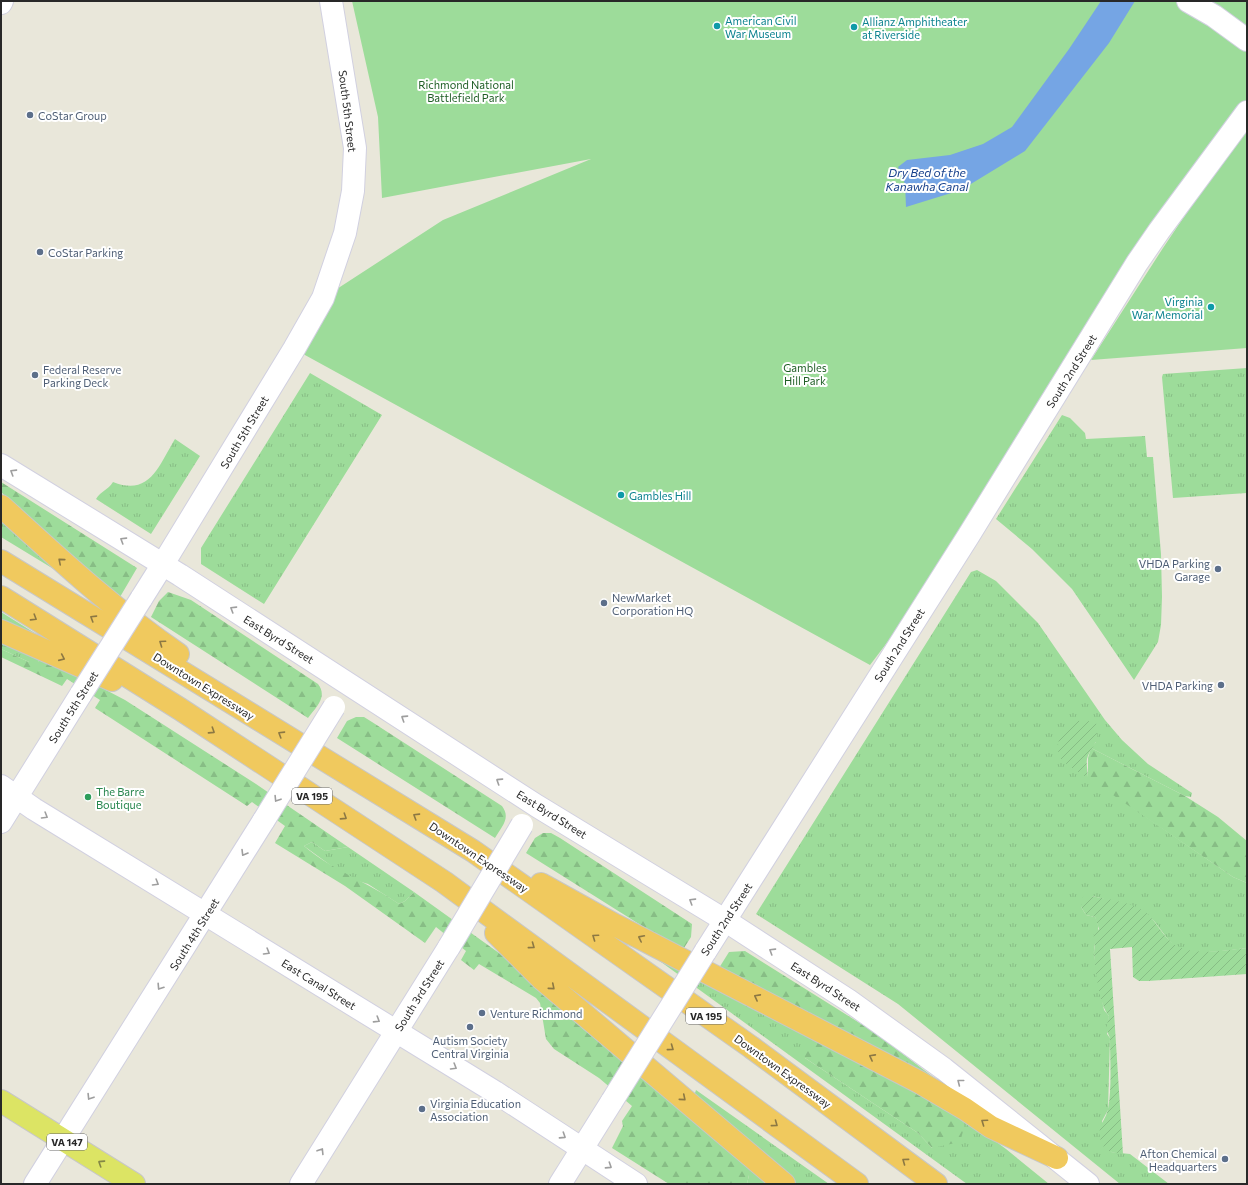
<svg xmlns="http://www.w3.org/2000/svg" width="1248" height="1185" viewBox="0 0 1248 1185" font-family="Commissioner,sans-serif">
	<defs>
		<pattern id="grass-tufts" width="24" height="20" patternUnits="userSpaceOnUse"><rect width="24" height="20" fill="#9ddc9a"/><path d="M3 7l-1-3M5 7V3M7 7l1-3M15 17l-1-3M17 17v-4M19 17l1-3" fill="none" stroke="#87bd85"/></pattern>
		<pattern id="forest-firs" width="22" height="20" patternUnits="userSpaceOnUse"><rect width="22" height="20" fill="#9ddc9a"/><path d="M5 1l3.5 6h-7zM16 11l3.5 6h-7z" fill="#87bd85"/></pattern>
		<pattern id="garden-furrows" width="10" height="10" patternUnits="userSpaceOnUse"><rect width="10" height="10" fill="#9ddc9a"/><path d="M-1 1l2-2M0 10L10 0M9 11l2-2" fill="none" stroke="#87bd85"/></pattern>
	</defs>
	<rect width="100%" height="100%" fill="#e9e7da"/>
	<!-- grass -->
	<path fill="url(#grass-tufts)" d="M1247,368V493L1173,498L1162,377L1163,374Z
		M310,373L382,415L264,604L201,564V548Z
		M1062,415L1070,418L1085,433L1086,439L1145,436L1147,457H1153L1161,554L1162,597L1161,625L1158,642L1134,680L1072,589L1032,549L996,519Z
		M175,439L200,456L151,534L96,499C101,491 108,490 113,482C150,497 159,465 175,439Z
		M1,517L70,579L1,537Z
		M977,570L996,581L1038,623L1105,720L1122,740L1148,764L1192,793L1191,797L1185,796L1091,748L1096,742L1062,759L1233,877L1247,883V948C1229,950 1200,955 1183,950C1167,944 1162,928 1151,918C1132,902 1115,902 1092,896L1081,907L1086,915L1095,917C1103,930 1093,941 1094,954C1097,973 1100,991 1104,1010L1109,1016L1107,1034L1110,1038L1108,1110L1102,1121L1111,1152L1130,1154L1169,1184H1120L898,1004L756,914L971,572Z
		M1,612L62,650L1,625Z
		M1,640L41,656L38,662H29L1,649Z
		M312,842L325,851L348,847L414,892L405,901L399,904L368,884L355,880L337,870L304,846Z
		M628,938L815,1038L805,1058L918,1133L932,1148L964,1118L1006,1149L1049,1184H967Z
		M696,1090L829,1184H796L694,1096Z
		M749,1167L769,1184H747L749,1175Z"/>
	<!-- forest -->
	<path fill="url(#forest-firs)" d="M1,482L137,568L120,597L86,570L1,492Z
		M168,592L191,600L318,684C328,697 316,707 308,718L151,617L159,601Z
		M1,649L29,662H38L41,656L125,700L256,784L348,847L325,851L312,842L304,846C333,871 368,882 399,904L405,901L414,892L499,953L570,1018L749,1167V1175L747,1184H669L612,1148L623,1126L622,1121L632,1106L599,1078L554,1049L546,1039L540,1003L536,998L479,964L474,970L461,960L466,951L436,927L425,943L345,886L275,843L285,826L252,802L247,806L95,708L100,700L67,679L62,686L1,657Z
		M356,717H364L372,722L502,806C511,818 502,826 495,838L337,738L347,721Z
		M1091,748L1185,796L1218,817L1247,841V883L1233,877L1088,778V758Z
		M543,833H551L560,838L692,924L691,937L682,951L526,853L535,838Z
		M745,951L874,1032L945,1086L719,968L729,952Z
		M815,1038L964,1118V1128L960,1142L932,1148L918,1133L805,1058L801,1048L804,1042Z"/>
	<!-- park -->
	<path fill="#9ddc9a" d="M352,1H1247V112L969,535L870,665L294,349L323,298L443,220L591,159L382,198L378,117Z
		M1247,123V348L1091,360L1163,248Z"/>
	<!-- garden -->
	<path fill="url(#garden-furrows)" d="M1085,720L1097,724L1095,730C1102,741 1089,748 1087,759C1086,765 1088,772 1088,778C1080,773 1069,767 1062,760C1053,750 1060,727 1073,722C1076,721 1081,721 1085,720Z
		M1092,896C1109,900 1127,901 1142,910C1153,916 1159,930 1168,939C1187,959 1222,950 1247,948V974L1148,981H1139L1133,977L1132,947L1110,949L1123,1154C1115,1153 1106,1152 1102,1144C1095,1126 1105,1123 1108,1109C1112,1088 1110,1060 1110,1038L1106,1029L1109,1016C1099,1005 1095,968 1094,953C1094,945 1097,942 1093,935L1099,929L1095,917L1086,915L1081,907L1083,897Z"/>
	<!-- water -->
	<path fill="#75a5e4" d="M1101,1H1135L1109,43L1025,151L961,190L906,207L905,184L898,167L907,160L950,155L983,144L1012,127L1069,49Z"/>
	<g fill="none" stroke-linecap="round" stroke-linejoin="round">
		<defs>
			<path id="tertiary" d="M1188,1L1214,16L1247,40
				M1,3L2,1
				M163,564L294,349L323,298L345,233L353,191L355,148L331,1
				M705,952L969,535L1137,263L1159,231L1247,112
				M35,1184L264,820
				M301,1184L449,947
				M560,1184L612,1101"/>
			<path id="secondary" d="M1,465L180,575L537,806L726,921L848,1000L944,1069L1088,1184
				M141,599L163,564
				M1,786L34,809L495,1092L636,1184
				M1,822L81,694"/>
			<path id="primary" d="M1,1101L134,1184"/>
			<path id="motorway" d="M1,506C58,558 115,611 178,654
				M1,561L473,851L751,1047L936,1184
				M1,597L180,709L444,882L857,1184
				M1,631L112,680
				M541,884L615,925L919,1082L965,1109L991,1127L1057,1158
				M496,933L541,978L784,1184"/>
		</defs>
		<!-- tertiary casing -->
		<use href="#tertiary" stroke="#d1d0e0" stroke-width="24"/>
		<!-- secondary casing -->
		<use href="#secondary" stroke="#d1d0e0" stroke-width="24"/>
		<!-- primary casing -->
		<use href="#primary" stroke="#c7c7c7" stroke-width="24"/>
		<!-- motorway casing -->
		<use href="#motorway" stroke="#c7c7c7" stroke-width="24"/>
		<!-- tertiary -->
		<use href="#tertiary" stroke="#fff" stroke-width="22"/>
		<!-- secondary -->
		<use href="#secondary" stroke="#fff" stroke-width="22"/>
		<!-- primary -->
		<use href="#primary" stroke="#dce464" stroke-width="22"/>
		<!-- motorway -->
		<use href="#motorway" stroke="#f0c95e" stroke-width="22"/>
		<defs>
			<path id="tertiary-bridge" d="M264,820L334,707
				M449,947L522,825
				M612,1101L705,952"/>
			<path id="secondary-bridge" d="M81,694L141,599"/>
		</defs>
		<!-- tertiary-bridge casing -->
		<use href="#tertiary-bridge" stroke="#d1d0e0" stroke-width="24" stroke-linecap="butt"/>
		<!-- secondary-bridge casing -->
		<use href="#secondary-bridge" stroke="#d1d0e0" stroke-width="24" stroke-linecap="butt"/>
		<!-- tertiary-bridge -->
		<use href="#tertiary-bridge" stroke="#fff" stroke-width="22"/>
		<!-- secondary-bridge -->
		<use href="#secondary-bridge" stroke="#fff" stroke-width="22"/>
	</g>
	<!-- one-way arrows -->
	<defs><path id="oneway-chevron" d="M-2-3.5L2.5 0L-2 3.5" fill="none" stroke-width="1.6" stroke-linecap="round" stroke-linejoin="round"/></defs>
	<g stroke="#9e9e9e">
		<use href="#oneway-chevron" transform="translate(13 472) rotate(-148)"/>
		<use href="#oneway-chevron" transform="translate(123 540) rotate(-148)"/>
		<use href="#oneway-chevron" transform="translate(233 609) rotate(-148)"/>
		<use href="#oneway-chevron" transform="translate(404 718) rotate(-147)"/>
		<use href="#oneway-chevron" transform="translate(499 781) rotate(-147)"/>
		<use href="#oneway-chevron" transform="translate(277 799) rotate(122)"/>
		<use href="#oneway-chevron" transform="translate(45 816) rotate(31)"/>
		<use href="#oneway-chevron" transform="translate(244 853) rotate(121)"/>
		<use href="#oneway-chevron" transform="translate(156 883) rotate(31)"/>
		<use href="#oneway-chevron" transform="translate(692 901) rotate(-148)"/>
		<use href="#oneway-chevron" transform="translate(772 951) rotate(-148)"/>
		<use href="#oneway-chevron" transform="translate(267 952) rotate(31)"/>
		<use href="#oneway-chevron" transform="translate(160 987) rotate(123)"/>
		<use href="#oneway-chevron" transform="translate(377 1020) rotate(32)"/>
		<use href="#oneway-chevron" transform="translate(454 1067) rotate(31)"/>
		<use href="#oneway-chevron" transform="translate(960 1082) rotate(-142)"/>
		<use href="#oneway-chevron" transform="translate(90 1097) rotate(122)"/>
		<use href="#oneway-chevron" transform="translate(563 1136) rotate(33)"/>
		<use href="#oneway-chevron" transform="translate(321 1151) rotate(-58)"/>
		<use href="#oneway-chevron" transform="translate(609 1166) rotate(33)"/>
	</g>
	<g stroke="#8c7843">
		<use href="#oneway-chevron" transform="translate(61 561) rotate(-139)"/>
		<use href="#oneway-chevron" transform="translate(34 618) rotate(32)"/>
		<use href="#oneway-chevron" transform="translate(93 618) rotate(-148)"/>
		<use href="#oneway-chevron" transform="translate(162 643) rotate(-145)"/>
		<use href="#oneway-chevron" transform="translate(62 658) rotate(24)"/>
		<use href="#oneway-chevron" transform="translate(212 731) rotate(33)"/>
		<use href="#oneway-chevron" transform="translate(281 734) rotate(-148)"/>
		<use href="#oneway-chevron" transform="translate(416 816) rotate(-148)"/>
		<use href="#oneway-chevron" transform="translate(344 817) rotate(33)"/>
		<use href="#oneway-chevron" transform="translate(595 937) rotate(-145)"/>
		<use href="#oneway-chevron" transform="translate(641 938) rotate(-153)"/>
		<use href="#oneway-chevron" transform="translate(532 946) rotate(36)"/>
		<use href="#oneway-chevron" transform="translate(552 987) rotate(40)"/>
		<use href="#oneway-chevron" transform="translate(757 997) rotate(-152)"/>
		<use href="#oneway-chevron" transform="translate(671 1048) rotate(36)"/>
		<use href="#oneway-chevron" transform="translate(872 1057) rotate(-152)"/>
		<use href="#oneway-chevron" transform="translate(683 1098) rotate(40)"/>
		<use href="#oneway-chevron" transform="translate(984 1122) rotate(-145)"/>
		<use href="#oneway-chevron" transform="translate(775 1124) rotate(36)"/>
		<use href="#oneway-chevron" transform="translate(905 1161) rotate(-144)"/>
	</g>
	<use stroke="#828646" href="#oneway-chevron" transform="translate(101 1163) rotate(-147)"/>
	<!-- markers -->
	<g fill="#0f9aa8" stroke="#fff" stroke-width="1.5">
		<circle cx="717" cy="26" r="4"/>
		<circle cx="854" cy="27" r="4"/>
		<circle cx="1211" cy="307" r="4"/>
		<circle cx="621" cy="495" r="4"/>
	</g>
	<g fill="#5c6f8a" stroke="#fff" stroke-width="1.5">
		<circle cx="30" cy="115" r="4"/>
		<circle cx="40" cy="252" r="4"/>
		<circle cx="35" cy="375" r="4"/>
		<circle cx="1218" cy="569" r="4"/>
		<circle cx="604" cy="603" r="4"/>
		<circle cx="1221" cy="685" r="4"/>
		<circle cx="482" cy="1013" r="4"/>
		<circle cx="470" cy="1027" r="4"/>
		<circle cx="422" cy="1109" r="4"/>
		<circle cx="1225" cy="1159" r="4"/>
	</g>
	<circle fill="#2e9e5b" stroke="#fff" stroke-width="1.5" cx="88" cy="797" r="4"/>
	<g text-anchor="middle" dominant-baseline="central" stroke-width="4" stroke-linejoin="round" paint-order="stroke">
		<!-- shield labels -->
		<g fill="#fff" stroke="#686868" stroke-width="1">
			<rect x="292" y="788" width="40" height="16" rx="3"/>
			<rect x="686" y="1008" width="40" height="16" rx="3"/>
			<rect x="47" y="1134" width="40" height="16" rx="3"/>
		</g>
		<g font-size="10" font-weight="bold" fill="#282828">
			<text x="312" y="796">VA 195</text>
			<text x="706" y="1016">VA 195</text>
			<text x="67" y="1142">VA 147</text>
		</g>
		<!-- culture labels -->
		<g font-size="11" fill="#0d838f" stroke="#fff" text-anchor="start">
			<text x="725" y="20">American Civil<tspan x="725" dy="13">War Museum</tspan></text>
			<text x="862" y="21">Allianz Amphitheater<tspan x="862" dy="13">at Riverside</tspan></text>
			<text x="1203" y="301" text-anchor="end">Virginia<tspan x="1203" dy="13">War Memorial</tspan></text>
			<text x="629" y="495">Gambles Hill</text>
		</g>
		<!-- park labels -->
		<g font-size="11" fill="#1f5e25" stroke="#fff">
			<text x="466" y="84">Richmond National<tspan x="466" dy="13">Battlefield Park</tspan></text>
			<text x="805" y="367">Gambles<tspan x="805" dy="13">Hill Park</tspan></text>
		</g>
		<!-- street labels -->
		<g font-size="11" fill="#282828" stroke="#fff">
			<text transform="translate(348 111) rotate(83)">South 5th Street</text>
			<text transform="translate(1071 371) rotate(-58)">South 2nd Street</text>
			<text transform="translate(244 432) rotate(-59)">South 5th Street</text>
			<text transform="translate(279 639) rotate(32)">East Byrd Street</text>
			<text transform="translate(899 645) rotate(-58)">South 2nd Street</text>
			<text transform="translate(204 686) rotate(32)">Downtown Expressway</text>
			<text transform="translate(73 707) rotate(-58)">South 5th Street</text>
			<text transform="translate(552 814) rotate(32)">East Byrd Street</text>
			<text transform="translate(479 857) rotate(34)">Downtown Expressway</text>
			<text transform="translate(726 919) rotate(-57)">South 2nd Street</text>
			<text transform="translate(194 934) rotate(-58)">South 4th Street</text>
			<text transform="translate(319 984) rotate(32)">East Canal Street</text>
			<text transform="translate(826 986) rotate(33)">East Byrd Street</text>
			<text transform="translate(419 995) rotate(-58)">South 3rd Street</text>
			<text transform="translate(783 1071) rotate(36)">Downtown Expressway</text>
		</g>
		<!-- service labels -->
		<g font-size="11" fill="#4e5e75" stroke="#fff" text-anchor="start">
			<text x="38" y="115">CoStar Group</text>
			<text x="48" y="252">CoStar Parking</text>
			<text x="43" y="369">Federal Reserve<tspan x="43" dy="13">Parking Deck</tspan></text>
			<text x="1210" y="563" text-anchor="end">VHDA Parking<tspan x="1210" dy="13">Garage</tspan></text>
			<text x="612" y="597">NewMarket<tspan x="612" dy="13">Corporation HQ</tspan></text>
			<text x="1213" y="685" text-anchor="end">VHDA Parking</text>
			<text x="490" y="1013">Venture Richmond</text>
			<text x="470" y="1040" text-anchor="middle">Autism Society<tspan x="470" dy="13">Central Virginia</tspan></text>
			<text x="430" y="1103">Virginia Education<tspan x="430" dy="13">Association</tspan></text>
			<text x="1217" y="1153" text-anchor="end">Afton Chemical<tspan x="1217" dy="13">Headquarters</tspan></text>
		</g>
		<!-- leisure labels -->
		<g font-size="11" fill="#27864d" stroke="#fff" text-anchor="start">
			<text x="96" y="791">The Barre<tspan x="96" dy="13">Boutique</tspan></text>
		</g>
		<!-- water labels -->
		<g font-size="12" font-style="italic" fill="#18418c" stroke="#fff">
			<text x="927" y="172">Dry Bed of the<tspan x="927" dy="14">Kanawha Canal</tspan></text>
		</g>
	</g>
	<!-- border -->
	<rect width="1248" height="1185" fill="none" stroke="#282828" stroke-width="4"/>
</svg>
